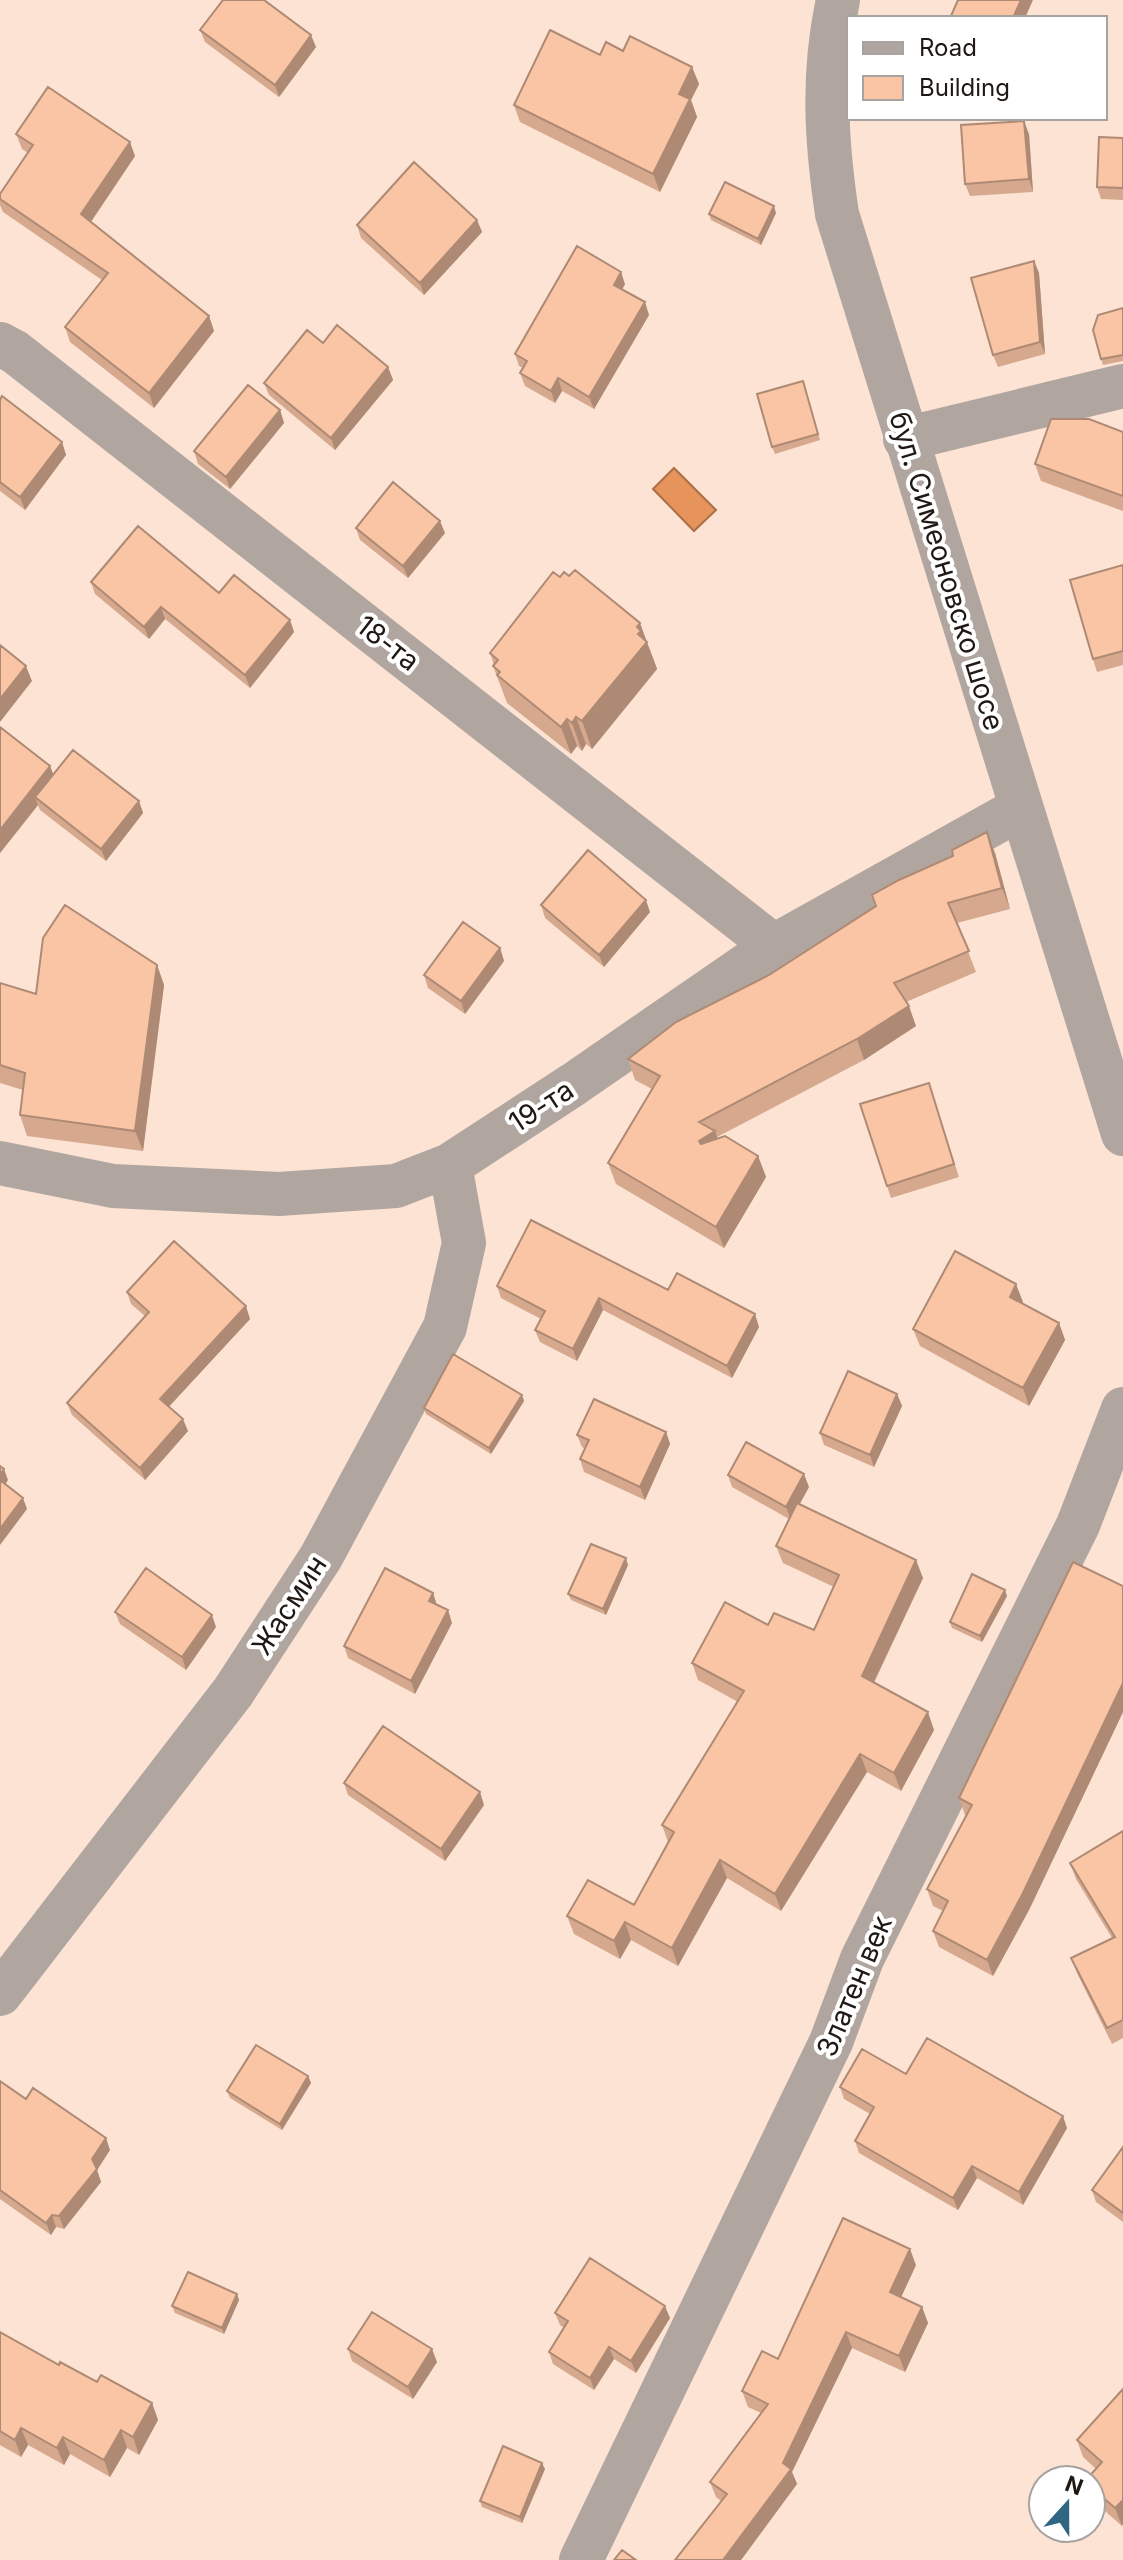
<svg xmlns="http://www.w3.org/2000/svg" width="1123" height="2560" viewBox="0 0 1123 2560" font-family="Inter,sans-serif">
	<rect width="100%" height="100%" fill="#fce3d4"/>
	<!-- water -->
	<path fill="#e6935c" stroke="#ab6e46" stroke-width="2" d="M674,468L716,510L694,531L653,489Z"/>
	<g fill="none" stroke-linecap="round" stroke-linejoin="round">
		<!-- minor -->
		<path stroke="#b0a69f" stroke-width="44" d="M0,344L15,352L774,946
			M905,439L1123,386
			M0,1163L113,1186L279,1194L396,1186L450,1165L574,1084L774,946L1021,808
			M0,1994L233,1692L321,1557L445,1327L464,1243L450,1165
			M581,2560L831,2042L862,1959L1078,1525L1123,1409"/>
		<!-- tertiary -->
		<path stroke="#b0a69f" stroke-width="44" d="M838,0C822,73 826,140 837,214L1123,1134"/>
	</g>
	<!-- wall -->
	<path fill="#d6a98e" d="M200,30L316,47L279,97L205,42Z
		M623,51L692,67L699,84L691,100L697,117L660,192L520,122L514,105L600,55Z
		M16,134L135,156L91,222L209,316L214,331L154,408L70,342L65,327L102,280L3,212L0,205V194L28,153L22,149Z
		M1029,134L1033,192L970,196L965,184Z
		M1123,138V200L1101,199L1097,187Z
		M776,213L761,245L711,220L709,214Z
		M477,220L482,232L424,295L361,238L357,225Z
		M1034,261L1039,273L1045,354L998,367L993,355Z
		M625,284L622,290L649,315L594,409L562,391L555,403L525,386L520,373L523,368L519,366L515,354Z
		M1123,308V361L1103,365L1101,359Z
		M323,343L388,367L393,380L335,450L269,395L264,383Z
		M803,381L820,440L775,454L772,447Z
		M0,400L62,442L66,455L25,510L0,491Z
		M280,410L284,423L230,489L198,464L194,451Z
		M1123,432V511L1041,481L1035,464Z
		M356,528L445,533L408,578L360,540Z
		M1123,565V665L1097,672L1093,659Z
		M560,577L650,650L657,669L592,749L586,744L582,751L577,746L571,754L507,703L493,666L494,665L490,653Z
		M91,582L219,593L290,620L294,632L250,688L165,619L149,639L95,594Z
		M0,727L50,766L53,775L139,801L143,813L106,861L40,810L38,805L0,853Z
		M995,853L1010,909L957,923L976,972L906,1002L916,1026L864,1060L717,1137L718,1139L758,1156L766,1177L724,1248L616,1184L608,1163L652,1089L635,1080L628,1059L769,975L876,906L872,895Z
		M541,905L650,912L604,967L545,918Z
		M500,948L504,961L465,1014L428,988L424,975Z
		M157,965L164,985L143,1151L27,1136L20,1115L23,1090L0,1083V983L36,994Z
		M933,1095L959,1177L891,1198L860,1104Z
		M497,1286L668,1290L759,1327L732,1378L603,1310L577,1361L540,1342L535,1330L541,1319L501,1298Z
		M127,1292L250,1319L169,1406L188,1431L145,1480L72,1415L67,1403L145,1316L131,1304Z
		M1023,1302L1022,1303L1059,1323L1065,1340L1029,1406L920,1346L913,1329Z
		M897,1394L902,1406L874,1467L824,1445L820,1433Z
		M522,1395L524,1401L491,1454L426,1414L424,1408Z
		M666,1432L670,1444L645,1500L584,1472L580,1459L585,1449L582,1447L577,1435Z
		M728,1475L809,1487L799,1505L923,1578L874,1683L934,1730L901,1791L867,1772L781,1911L727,1878L678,1966L631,1940L620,1959L574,1934L567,1916L634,1905L668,1842L662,1825L738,1702L698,1680L692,1663L768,1625L814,1630L834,1587L783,1563L776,1546L789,1519L732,1487Z
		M628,1565L606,1615L571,1600L568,1594Z
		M1123,1586V1712L1029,1910L993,1976L939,1947L933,1931L943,1911L933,1906L927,1889L966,1815H965L959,1798Z
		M433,1593L437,1605L452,1623L415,1694L348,1658L344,1646Z
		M1007,1596L982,1642L952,1628L950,1622Z
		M115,1612L216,1627L186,1670L120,1624Z
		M344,1783L484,1805L445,1861L348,1795Z
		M1123,1831V2038L1112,2044L1077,1973L1071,1958L1112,1938L1076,1879L1070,1863Z
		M906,2074L1067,2128L1023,2205L977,2178L958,2210L859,2153L855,2141L870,2114L844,2099L840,2087Z
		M308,2076L311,2083L282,2130L230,2098L227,2091Z
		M0,2081L26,2099L110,2150L97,2170L101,2182L64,2229L56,2227L51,2235L0,2199Z
		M1123,2147V2222L1096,2202L1092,2190Z
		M916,2265L901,2297L922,2307L928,2323L905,2372L852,2348L792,2472L797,2484L741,2560H675L721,2501L716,2497L710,2482L761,2413L748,2407L742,2391L778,2359Z
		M237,2294L239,2300L224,2334L175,2313L172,2306Z
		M555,2313L670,2318L636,2373L614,2359L594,2390L553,2364L549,2352L564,2328L560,2325Z
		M0,2332L59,2365L152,2403L158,2420L139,2455L127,2448L110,2477L70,2454L64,2465L28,2445L21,2457L0,2445Z
		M348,2349L437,2362L413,2399L352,2361Z
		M1123,2389L1122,2526L1091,2499V2480L1096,2469L1083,2457L1077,2440Z
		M545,2469L522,2523L482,2507L480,2501Z"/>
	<!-- shaded-wall -->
	<path fill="#ae8a74" d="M1021,0H1033L1025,18H1013Z
		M311,35L316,47L279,97L275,85Z
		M692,67L699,84L691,100L697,117L660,192L653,174L679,94Z
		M1024,121L1029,134L1033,192L1029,179Z
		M130,142L135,156L86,229L81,214Z
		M774,206L776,213L761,245L758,239Z
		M477,220L482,232L424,295L420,283Z
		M1034,261L1039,273L1045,354L1040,342Z
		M621,272L625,284L618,297L614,285Z
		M645,302L649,315L594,409L589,397Z
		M209,316L214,331L154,408L149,393Z
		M388,367L393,380L335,450L331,438Z
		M558,378L562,391L555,403L551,391Z
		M280,410L284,423L230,489L226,477Z
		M62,442L66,455L25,510L20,497Z
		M440,521L445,533L408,578L403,566Z
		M161,607L165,619L149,639L144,627Z
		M290,620L294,632L250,688L245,675Z
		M640,623L657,669L592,749L582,721Z
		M26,666L32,681L0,722V699Z
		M576,717L586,744L582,751L572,723Z
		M567,719L577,746L571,754L561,727Z
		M50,766L56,781L35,797L38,805L0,853V830Z
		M139,801L143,813L106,861L101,849Z
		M987,832L995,853L1010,909L1002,888Z
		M646,900L650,912L604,967L599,955Z
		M500,948L504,961L465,1014L461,1001Z
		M157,965L164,985L143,1151L135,1131Z
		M909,1006L916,1026L864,1060L857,1039Z
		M715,1131L722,1152L707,1162L699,1141Z
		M758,1156L766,1177L724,1248L716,1227Z
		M1016,1284L1023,1302L1016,1314L1010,1297Z
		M599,1298L603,1310L577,1361L573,1349Z
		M246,1306L250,1319L165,1411L160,1399Z
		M755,1314L759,1327L732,1378L727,1366Z
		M1059,1323L1065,1340L1029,1406L1023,1388Z
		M897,1394L902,1406L874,1467L870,1455Z
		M522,1395L524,1401L491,1454L489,1448Z
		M183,1419L188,1431L145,1480L140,1468Z
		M666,1432L670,1444L645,1500L640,1487Z
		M4,1469L8,1480L2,1490L0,1484V1475Z
		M804,1474L809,1487L791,1520L786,1507Z
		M23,1498L27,1509L0,1545V1529Z
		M626,1558L628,1565L606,1615L603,1609Z
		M916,1560L923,1578L868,1694L862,1676Z
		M1005,1590L1007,1596L982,1642L980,1636Z
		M433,1593L437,1606L429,1601Z
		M448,1610L452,1623L415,1694L411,1681Z
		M212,1615L216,1627L186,1670L182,1657Z
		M1123,1683V1712L1029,1910L993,1976L987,1960Z
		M928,1712L934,1730L901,1791L894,1773Z
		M860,1754L867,1772L781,1911L775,1894Z
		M480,1792L484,1805L445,1861L441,1849Z
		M720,1860L727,1878L678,1966L672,1948Z
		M625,1922L631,1940L620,1959L614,1941Z
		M308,2076L311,2083L282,2130L280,2124Z
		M1063,2116L1067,2128L1023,2205L1019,2192Z
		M106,2138L110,2150L97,2170L101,2182L64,2229L59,2216L92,2159Z
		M972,2166L977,2178L958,2210L953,2198Z
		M52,2215L56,2227L51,2235L46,2223Z
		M910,2249L916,2265L896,2308L890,2292Z
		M237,2294L239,2300L224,2334L222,2328Z
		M665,2306L670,2318L636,2373L631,2361Z
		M922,2307L928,2323L905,2372L899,2356Z
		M846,2332L852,2348L792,2472L797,2484L741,2560H723L783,2463Z
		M609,2347L614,2359L594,2390L590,2378Z
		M432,2349L437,2362L413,2399L408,2387Z
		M152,2403L158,2420L139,2455L133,2437Z
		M21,2428L28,2445L21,2457L15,2440Z
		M121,2430L127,2448L110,2477L104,2460Z
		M63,2437L70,2454L64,2465L57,2448Z
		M542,2463L545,2469L522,2523L520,2517Z
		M1123,2500V2524L1122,2526L1115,2508Z"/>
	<!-- building -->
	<path fill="#f9c5a5" stroke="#ae8a74" stroke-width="2" d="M223,0H264L311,35L275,85L200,30Z
		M958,0H1021L1013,18H950Z
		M550,30L600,55L606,42L623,51L630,36L692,67L679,94L690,99L653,174L514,105Z
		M48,87L130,142L81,214L209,316L149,393L65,327L108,273L0,199V194L33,145L16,134Z
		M1024,121L1029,179L965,184L961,125Z
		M1099,137L1123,138V188L1097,187Z
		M414,162L477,220L420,283L357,225Z
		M725,182L774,206L758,239L709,214Z
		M577,246L621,272L614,285L645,302L589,397L558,378L551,391L520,373L527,361L515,354Z
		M1034,261L1040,342L993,355L971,278Z
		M1123,308V355L1101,359L1093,330L1098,315Z
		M337,325L388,367L331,438L264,383L307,330L323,343Z
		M803,381L818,434L772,447L757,394Z
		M248,385L280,410L226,477L194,451Z
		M2,396L62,442L20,497L0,482V400Z
		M1051,419H1089L1123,432V496L1035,464Z
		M393,482L440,521L403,566L356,528Z
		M138,526L219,593L234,575L290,620L245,675L161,607L144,627L91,582Z
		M1123,565V651L1093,659L1070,580Z
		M575,570L640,623L637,627L641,631L638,634L647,642L582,721L576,717L572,723L567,719L561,727L497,675L500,672L493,666L498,660L490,653L553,572L560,577L564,572L569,576Z
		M0,645L26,666L0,699Z
		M0,727L50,766L0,830Z
		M73,750L139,801L101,849L35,797Z
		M987,832L1002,888L948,903L969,951L894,983L909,1006L857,1039L699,1122L715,1131L699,1141L701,1144L725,1136L758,1156L716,1227L608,1163L660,1076L628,1059L676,1022L769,975L876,906L872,895L899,880L953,856L952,850Z
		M588,850L646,900L599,955L541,905Z
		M65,905L157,965L135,1131L20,1115L25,1073L0,1065V983L36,994L43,938Z
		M463,922L500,948L461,1001L424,975Z
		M929,1083L954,1164L887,1186L860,1104Z
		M531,1220L668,1290L677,1273L755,1314L727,1366L599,1298L573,1349L535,1330L545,1311L497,1286Z
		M174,1241L246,1306L160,1399L183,1419L140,1468L67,1403L149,1312L127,1292Z
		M955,1251L1016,1284L1010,1297L1059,1323L1023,1388L913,1329Z
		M453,1354L522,1395L489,1448L424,1408Z
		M848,1371L897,1394L870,1455L820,1433Z
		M594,1399L666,1432L640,1487L580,1459L589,1440L577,1435Z
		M746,1442L804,1474L786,1507L728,1475Z
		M0,1466L4,1469L0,1475Z
		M0,1480L23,1498L0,1529Z
		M797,1503L916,1560L862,1676L928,1712L894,1773L860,1754L775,1894L720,1860L672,1948L625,1922L614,1941L567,1916L588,1880L634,1905L674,1832L662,1825L744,1691L692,1663L725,1602L768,1625L774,1613L814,1630L839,1575L776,1546Z
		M591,1544L626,1558L603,1609L568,1594Z
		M1073,1562L1123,1586V1683L1023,1893L987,1960L933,1931L948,1901L927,1889L972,1805L959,1798Z
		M146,1568L212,1615L182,1657L115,1612Z
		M385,1568L433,1593L429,1601L448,1610L411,1681L344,1646Z
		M972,1574L1005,1590L980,1636L950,1622Z
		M383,1726L480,1792L441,1849L344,1783Z
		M1123,1831V2020L1107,2028L1071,1958L1115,1937L1070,1863Z
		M927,2038L1063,2116L1019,2192L972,2166L953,2198L855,2141L874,2107L840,2087L862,2049L906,2074Z
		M256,2045L308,2076L280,2124L227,2091Z
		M0,2081L26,2099L33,2088L106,2138L92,2159L97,2169L59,2216L52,2215L46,2223L0,2190Z
		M1123,2147V2213L1092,2190Z
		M843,2218L910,2249L890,2292L922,2307L899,2356L846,2332L783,2463L791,2469L723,2560H675L727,2494L710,2482L768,2404L742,2391L762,2351L778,2359Z
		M590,2258L665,2306L631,2361L609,2347L590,2378L549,2352L568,2321L555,2313Z
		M188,2272L237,2294L222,2328L172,2306Z
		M372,2312L432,2349L408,2387L348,2349Z
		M0,2332L59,2365L60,2362L97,2382L101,2375L152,2403L133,2437L121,2430L104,2460L63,2437L57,2448L21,2428L15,2440L0,2431Z
		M1123,2389V2500L1115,2508L1091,2487V2480H1086L1102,2462L1077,2440Z
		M503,2446L542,2463L520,2517L480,2501Z
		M622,2550L636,2560H614Z"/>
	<g text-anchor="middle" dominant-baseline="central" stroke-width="8" stroke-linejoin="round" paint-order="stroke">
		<!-- street labels -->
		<g font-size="28" fill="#201812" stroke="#fff">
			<text transform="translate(947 571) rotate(73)">бул. Симеоновско шосе</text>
			<text transform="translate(388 643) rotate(38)">18-та</text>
			<text transform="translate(541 1106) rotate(-33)">19-та</text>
			<text transform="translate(289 1605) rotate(-57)">Жасмин</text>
			<text transform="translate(854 1986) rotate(-67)">Златен век</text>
		</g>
	</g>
	<!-- legend -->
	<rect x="847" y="16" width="260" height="104" fill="#ffffff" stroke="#a6a3a0" stroke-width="2"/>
	<rect x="863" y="42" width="40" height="12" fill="#b0a69f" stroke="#a6a3a0" stroke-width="2"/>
	<text x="919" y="56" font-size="24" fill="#201812">Road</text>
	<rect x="863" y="76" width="40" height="24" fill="#f9c5a5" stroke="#a6a3a0" stroke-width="2"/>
	<text x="919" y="96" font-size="24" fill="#201812">Building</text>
	<!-- north arrow -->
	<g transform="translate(1067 2504) rotate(21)"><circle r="38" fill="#ffffff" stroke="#a6a3a0" stroke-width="2"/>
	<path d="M0-6L14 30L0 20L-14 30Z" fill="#316682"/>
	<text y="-12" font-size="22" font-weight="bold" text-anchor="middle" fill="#201812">N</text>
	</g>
</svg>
